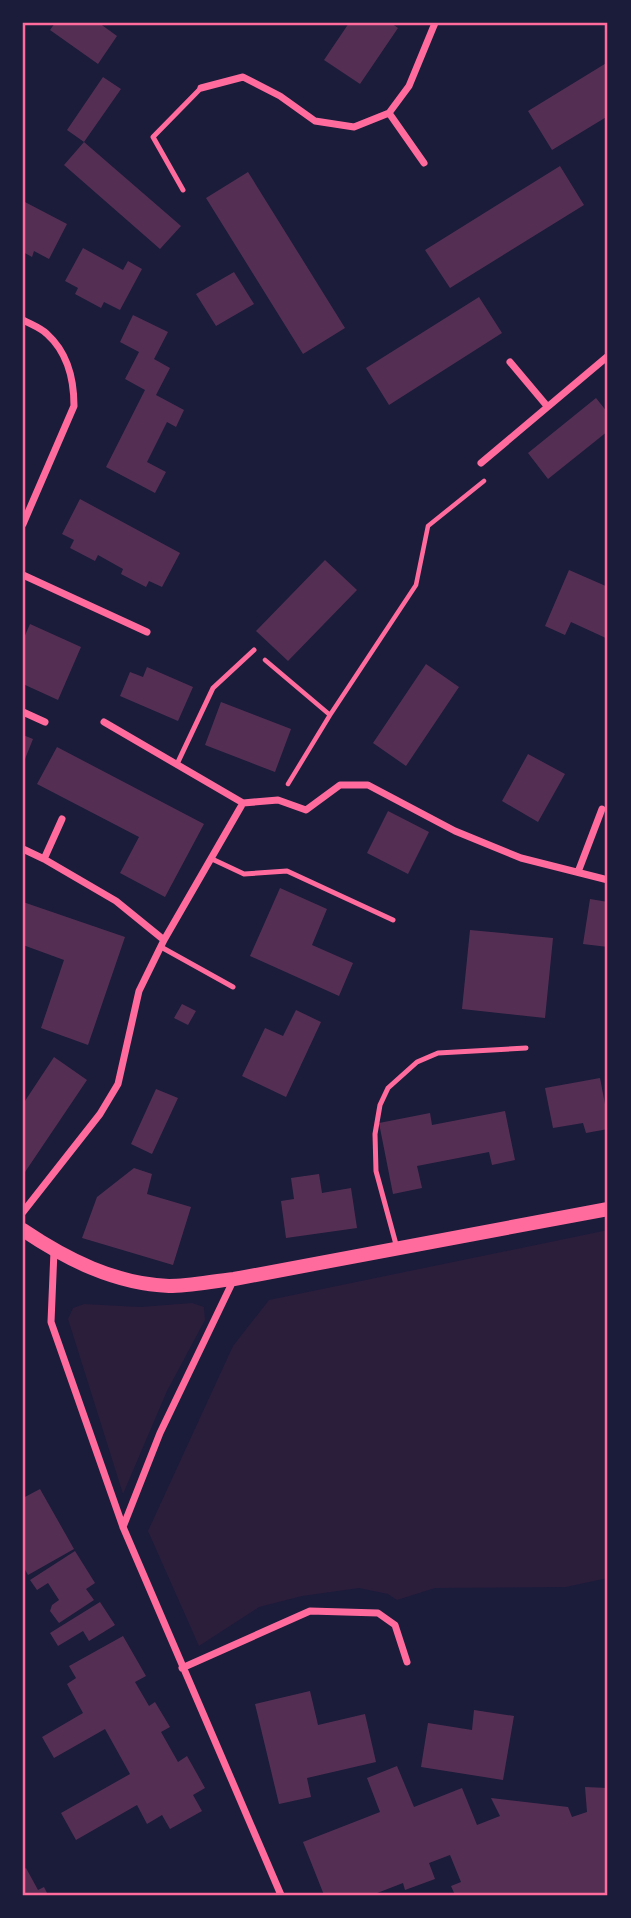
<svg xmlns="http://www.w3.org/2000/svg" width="631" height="1918" viewBox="0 0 631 1918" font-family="'Roboto Condensed',sans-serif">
	<rect width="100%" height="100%" fill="#1b1b3a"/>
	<!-- green -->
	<path fill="#2a1e3b" d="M608,1230V1578L566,1587L435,1588L397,1600L388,1594L359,1588L302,1596L259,1607L199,1646L148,1531L233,1346L269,1300Z
		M192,1303L204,1307L205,1320L167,1391L123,1494L68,1319L73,1308L84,1304L140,1307Z"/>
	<!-- building -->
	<path fill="#542f53" d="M55,23H99L117,36L98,64L50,30Z
		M349,23H391L398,28L360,84L324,60Z
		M608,62V116L552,150L528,111Z
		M103,77L121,89L84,142L67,130Z
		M84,142L181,226L160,249L64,165Z
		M560,166L584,205L450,288L425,250Z
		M248,172L345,328L303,354L206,198Z
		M23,201L67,224L49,259L34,251L32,257L23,252Z
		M83,248L123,270L128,261L142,269L120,310L104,302L101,308L75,294L78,288L65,281Z
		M234,272L254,304L216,326L196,294Z
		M479,297L502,333L389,405L366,368Z
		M133,315L168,332L154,359L170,368L156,395L184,410L176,427L167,422L147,462L166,472L155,493L106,467L145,390L125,379L139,352L120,342Z
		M596,398L608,413V431L548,479L528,453Z
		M80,499L180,553L162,587L149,581L146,587L121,574L123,569L98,555L95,561L70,548L74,540L62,534Z
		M325,560L357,590L288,661L256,631Z
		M569,570L608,587V639L571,622L565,635L545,626Z
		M30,624L81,647L58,700L23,684V640Z
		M426,664L459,687L406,766L373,743Z
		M147,667L193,687L178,721L120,696L130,672L143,677Z
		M221,702L291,729L275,772L205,745Z
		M23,735L33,739L23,764Z
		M57,747L204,824L165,897L120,873L139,837L37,784Z
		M528,754L565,774L538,822L502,801Z
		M388,811L429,832L408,874L367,853Z
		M280,888L327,909L312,945L353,963L339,996L250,956Z
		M590,899L608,902V947L583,944Z
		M23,902L125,937L88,1045L41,1028L64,960L23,945Z
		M470,930L553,938L545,1018L462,1009Z
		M182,1004L196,1011L188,1025L174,1018Z
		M296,1010L321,1022L286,1097L242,1076L265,1028L283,1036Z
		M54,1057L87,1080L23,1175V1104Z
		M600,1078L608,1120V1129L586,1133L583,1123L553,1128L545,1088Z
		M156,1089L178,1098L152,1154L131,1144Z
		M505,1111L515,1160L492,1165L489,1152L417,1166L422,1188L393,1194L379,1123L430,1113L432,1125Z
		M134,1168L152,1174L147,1194L191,1207L173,1265L82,1238L97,1197Z
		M319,1174L322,1193L351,1188L357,1228L286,1238L281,1201L294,1199L291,1178Z
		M40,1489L74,1549L28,1575L23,1566V1498Z
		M75,1551L95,1583L86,1589L94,1600L59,1623L50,1611L52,1605L59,1600L48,1583L37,1590L30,1580Z
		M100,1602L115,1625L89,1641L83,1631L58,1646L50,1633Z
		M123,1636L146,1676L135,1682L149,1706L155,1702L170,1727L161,1732L178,1762L187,1756L205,1788L193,1795L202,1811L170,1829L162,1815L147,1824L137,1805L76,1840L61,1813L130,1774L105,1729L54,1758L42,1737L83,1713L67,1684L76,1678L69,1666Z
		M310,1691L318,1725L365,1714L376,1762L307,1778L311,1797L279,1804L255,1704Z
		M474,1710L514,1716L503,1780L421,1767L428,1723L472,1730Z
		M397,1766L414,1807L462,1788L477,1825L500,1816L491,1798L568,1807L572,1817L587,1812L585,1787L608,1788V1888H607L608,1895H455L451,1886L461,1882L450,1855L429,1863L435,1879L405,1890L403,1883L372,1895H324L303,1842L380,1812L367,1778Z
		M26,1868L38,1890L44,1887L48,1895H23V1870Z"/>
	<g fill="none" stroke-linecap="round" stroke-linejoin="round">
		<!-- path -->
		<path stroke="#ff6b9d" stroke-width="4.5" d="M265,660L330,715
			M288,784L330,715L416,585L428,526L484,481"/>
		<!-- service -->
		<path stroke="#ff6b9d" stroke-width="5" d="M183,190L153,137L201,88
			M177,764L213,688L254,650
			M212,859L244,874L287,871L393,920
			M161,947L233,987
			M397,1248L376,1171L375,1134L380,1105L388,1088L417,1062L438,1053L526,1048"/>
		<!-- minor -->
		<path stroke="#ff6b9d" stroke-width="7" d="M201,88L243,77L280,96L315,121L354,127L389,113L409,86L435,23
			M389,113L424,163
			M23,320C30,324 41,328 47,334C68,353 74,379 74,406L23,524
			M510,362L547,406
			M481,463L608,356
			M23,575L147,632
			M23,712L45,722
			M104,722L243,803
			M243,803L278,800L306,810L340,785H368L455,831L521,858L608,880
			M23,849L44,859L116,901L164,940
			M44,859L62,819
			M578,872L602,809
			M23,1212L100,1114L118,1084L139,991L164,940L243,803
			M54,1251L51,1322L123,1527L281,1895
			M123,1527L160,1433L234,1279
			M182,1668L310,1611L378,1613L395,1625L407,1662"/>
		<!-- secondary -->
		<path stroke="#ff6b9d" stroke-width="14" d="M23,1230C66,1259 115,1284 169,1286C190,1286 213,1281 234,1279L608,1209"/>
	</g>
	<!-- border -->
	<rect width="631" height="1918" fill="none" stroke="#1b1b3a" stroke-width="49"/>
	<rect x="24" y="24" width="582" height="1870" fill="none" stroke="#ff6b9d" stroke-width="2.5"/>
</svg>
